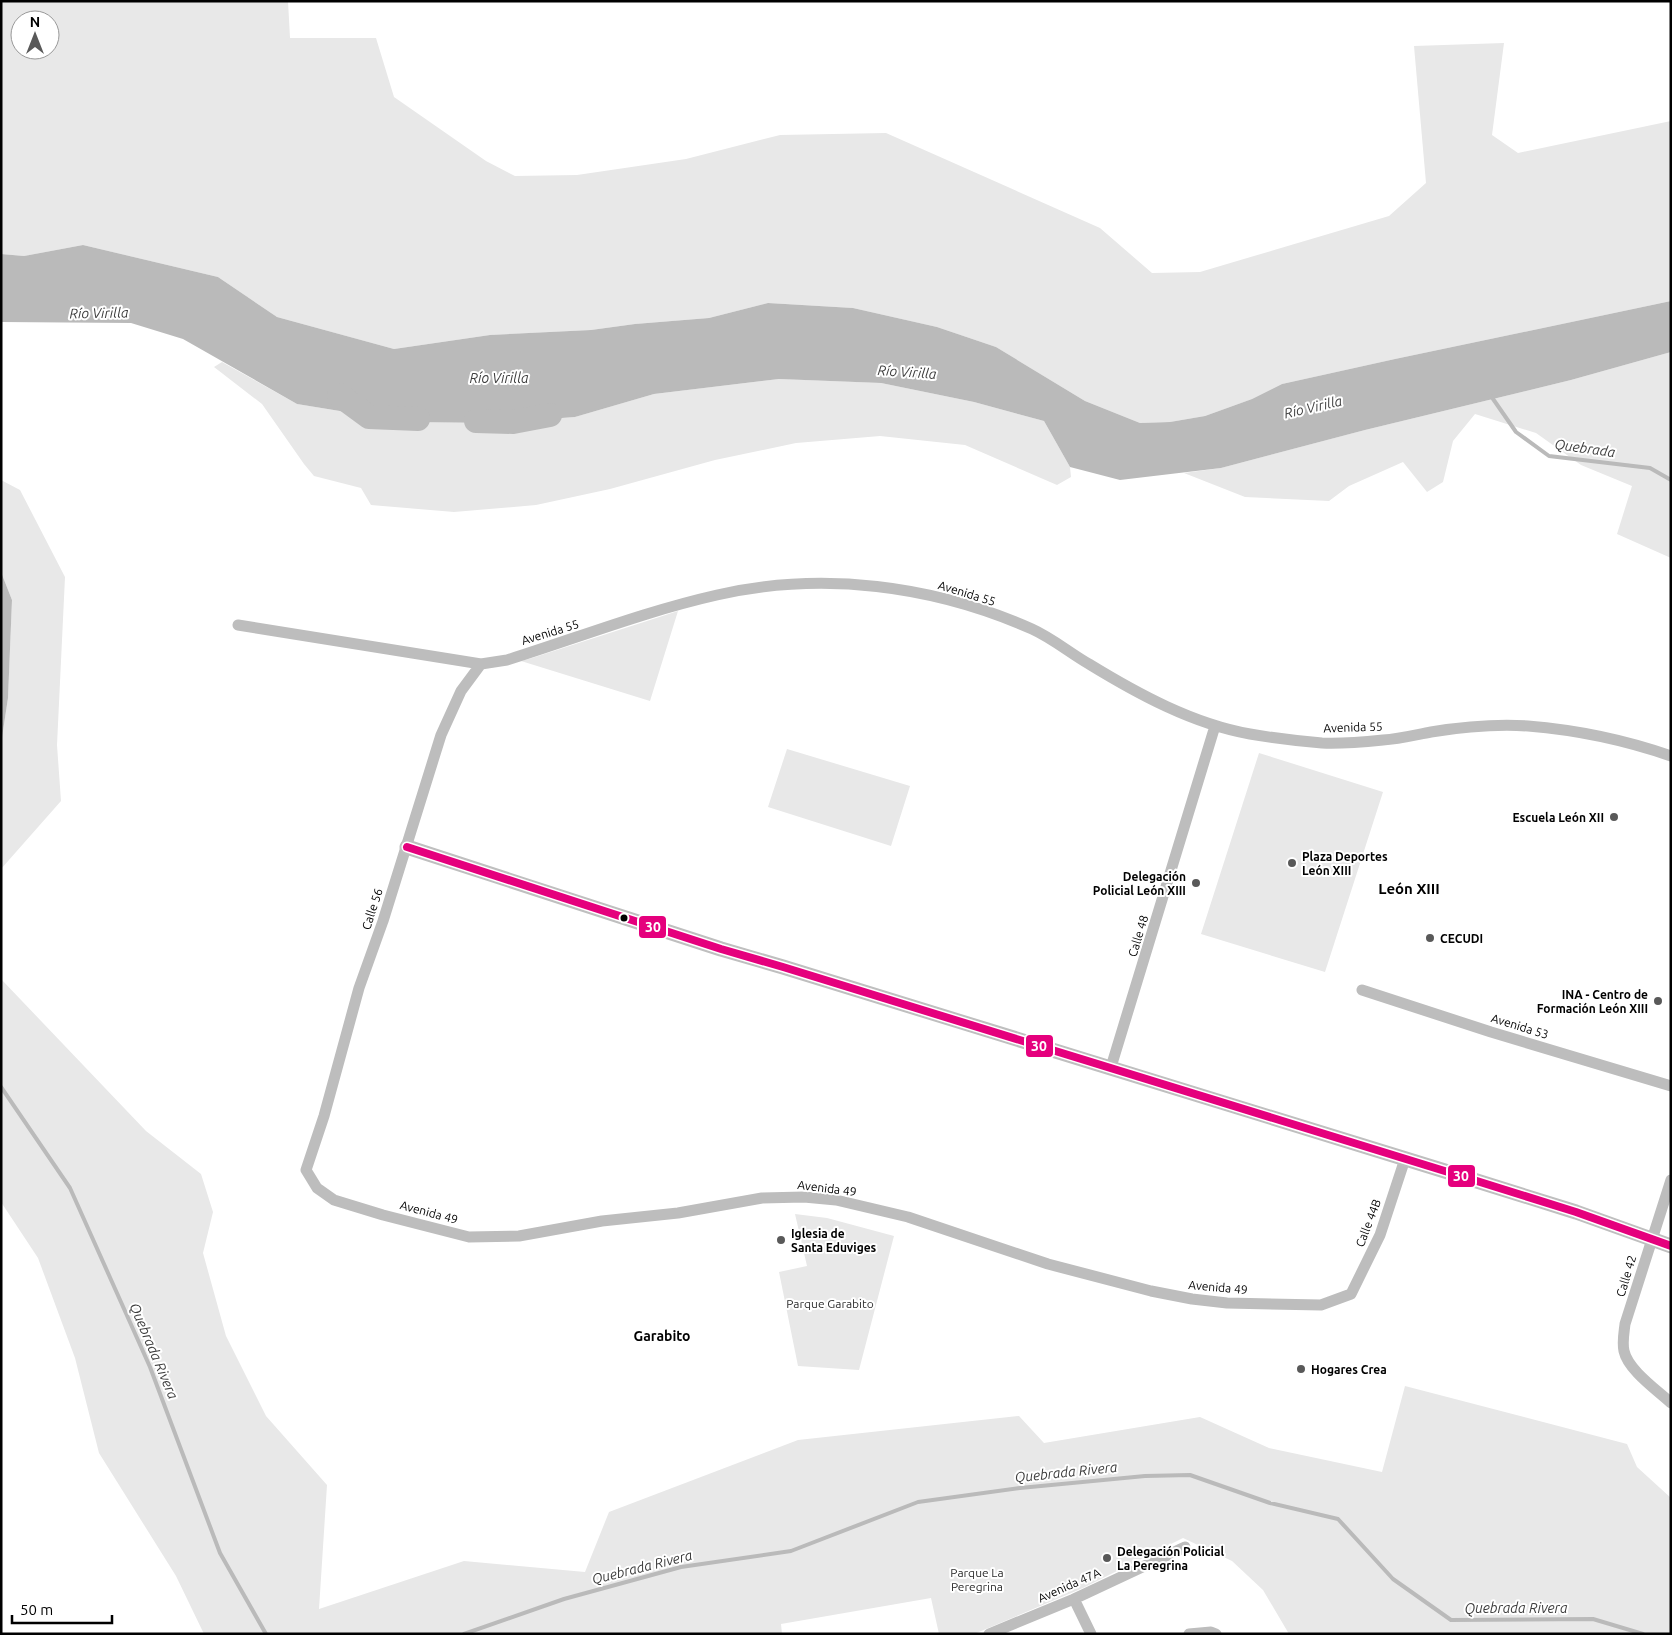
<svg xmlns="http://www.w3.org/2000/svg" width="1672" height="1635" viewBox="0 0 1672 1635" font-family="Ubuntu,sans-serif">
	<rect width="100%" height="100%" fill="#fff"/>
	<!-- green -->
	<path fill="#e8e8e8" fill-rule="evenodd" d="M1,1H288L290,38H376L394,97L486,161L515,176L577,175L686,159L780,135L886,133L1100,228L1152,273L1200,272L1389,216L1426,183L1414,46L1504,43L1492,135L1518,153L1671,121V301L1395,359L1282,384L1252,399L1205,416L1170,422L1140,423L1085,401L996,347L937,327L853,308L768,303L709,318L635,324L591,330L490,335L394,349L277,317L218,277L83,245L24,256L1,254ZM20,20H50V50H20Z
		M1671,352V558L1617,534L1632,486L1581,465L1536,433L1475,414L1453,441L1443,482L1427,492L1403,462L1349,486L1329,501L1245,497L1184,473L1221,468L1365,430L1571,380Z
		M222,362L297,404L407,422L495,423L575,417L654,394L779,379L881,383L974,402L1044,421L1070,467L1071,477L1057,485L965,445L880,436L796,443L715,460L610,489L536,505L454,512L371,505L361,488L314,476L304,464L262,404L214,367Z
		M1,480L20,490L65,577L57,745L61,801L1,869V744L8,698L12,600L1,572Z
		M678,611L650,701L521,661L532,658Z
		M787,749L910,786L891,846L768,807Z
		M1259,753L1383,792L1325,972L1201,934Z
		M1,979L146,1131L201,1174L213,1212L203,1253L226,1336L266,1416L327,1485L319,1609L464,1561L585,1572L609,1512L798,1440L1019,1416L1044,1443L1200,1417L1269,1448L1382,1472L1405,1386L1627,1444L1637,1467L1671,1498V1634H1289L1263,1590L1232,1561L1183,1538L1083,1588L974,1634H939L931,1598L781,1624L782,1634H204L176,1576L99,1453L75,1358L38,1258L1,1202Z
		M795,1214L827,1218L894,1236L859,1370L798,1366L779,1272L807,1266Z"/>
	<!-- water -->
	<path fill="#bababa" d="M83,245L218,277L277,317L394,349L490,335L591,330L635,324L709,318L768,303L853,308L937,327L996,347L1085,401L1140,423L1170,422L1205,416L1252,399L1282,384L1395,359L1671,301V352L1571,380L1365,430L1221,468L1120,480L1070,467L1044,421L974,402L881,383L779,379L654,394L575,417L495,423L407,422L297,404L183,339L131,323L1,322V254L24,256Z
		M1,572L12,600L8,698L1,744Z"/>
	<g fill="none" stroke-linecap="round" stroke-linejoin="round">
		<!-- stream -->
		<path stroke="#bababa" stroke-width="4" d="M1491,396L1516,432L1549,456L1650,468L1671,480
			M1,1087L70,1188L150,1367L220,1553L266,1634
			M464,1634L564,1599L681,1567L791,1551L918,1502L1020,1488L1145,1476L1190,1475L1270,1503L1338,1519L1393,1579L1451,1620L1593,1619L1643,1634"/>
		<!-- river -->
		<path stroke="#bababa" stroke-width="24" d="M339,395L369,417L418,419
			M476,421L513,422L550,415"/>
		<!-- street -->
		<path stroke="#bdbdbd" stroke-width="11" d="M238,625L481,664L507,660C577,638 646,611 717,595C822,571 933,585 1032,629C1052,638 1070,653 1089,664C1138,694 1193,724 1250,734C1273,738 1298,741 1322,743C1342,744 1363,742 1383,740C1399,739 1415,735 1431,732C1462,727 1497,724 1528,726C1577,730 1625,740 1671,756
			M481,664L461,691L441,735L383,921L359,988L324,1116L306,1170L317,1188L334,1200L383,1215L469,1237L519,1236L602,1221L678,1213L762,1198L804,1197L836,1200L908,1217L1048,1264L1151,1291L1192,1299L1227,1303L1321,1305L1351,1294L1380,1235L1405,1159
			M1362,990L1491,1032L1671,1086
			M1111,1067L1215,726
			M1671,1180L1625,1324C1624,1333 1622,1342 1624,1351C1628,1370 1657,1390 1671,1403
			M1074,1599L1091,1634
			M989,1634L1074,1599L1185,1547
			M1189,1634L1211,1632L1216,1634"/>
		<!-- secondary -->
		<path stroke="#bfbfbf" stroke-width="15" d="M407,847L721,949L783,967L1448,1172L1576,1212L1671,1246"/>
		<defs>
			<path id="bus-1" d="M407,847L721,949L783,967L1448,1172L1576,1212L1671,1246"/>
		</defs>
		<!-- bus-1 casing -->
		<use href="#bus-1" stroke="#fff" stroke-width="11"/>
		<!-- bus-1 -->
		<use href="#bus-1" stroke="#e5007d" stroke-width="8"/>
	</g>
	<!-- markers -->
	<g fill="#595959" stroke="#fff" stroke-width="2">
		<circle cx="1614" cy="817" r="5"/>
		<circle cx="1292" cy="863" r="5"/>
		<circle cx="1196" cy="883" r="5"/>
		<circle cx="1430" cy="938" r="5"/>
		<circle cx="1658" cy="1001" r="5"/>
		<circle cx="781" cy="1240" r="5"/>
		<circle cx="1301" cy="1369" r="5"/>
		<circle cx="1107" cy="1558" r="5"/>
	</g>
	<circle fill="#000" stroke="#fff" stroke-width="2" cx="624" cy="918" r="4.5"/>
	<g text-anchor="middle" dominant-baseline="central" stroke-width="4" stroke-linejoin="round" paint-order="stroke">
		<!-- street labels -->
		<g font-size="12" fill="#000" stroke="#fff">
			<text transform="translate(967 593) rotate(17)">Avenida 55</text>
			<text transform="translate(550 632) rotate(-17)">Avenida 55</text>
			<text transform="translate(1353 727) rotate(-2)">Avenida 55</text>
			<text transform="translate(372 909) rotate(-72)">Calle 56</text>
			<text transform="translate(1138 936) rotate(-73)">Calle 48</text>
			<text transform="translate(1520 1026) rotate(17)">Avenida 53</text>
			<text transform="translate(827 1188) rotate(7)">Avenida 49</text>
			<text transform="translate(429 1212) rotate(15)">Avenida 49</text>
			<text transform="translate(1368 1223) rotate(-69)">Calle 44B</text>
			<text transform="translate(1626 1276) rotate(-73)">Calle 42</text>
			<text transform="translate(1218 1287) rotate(5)">Avenida 49</text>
			<text transform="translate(1069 1585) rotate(-24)">Avenida 47A</text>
		</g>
		<!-- poi labels -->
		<g font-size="12" font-weight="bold" fill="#000" stroke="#fff" text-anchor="start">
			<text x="1604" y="817" text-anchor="end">Escuela León XII</text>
			<text x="1302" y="856">Plaza Deportes<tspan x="1302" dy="14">León XIII</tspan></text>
			<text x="1186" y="876" text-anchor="end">Delegación<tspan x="1186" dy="14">Policial León XIII</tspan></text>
			<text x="1440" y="938">CECUDI</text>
			<text x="1648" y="994" text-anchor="end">INA - Centro de<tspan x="1648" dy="14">Formación León XIII</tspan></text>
			<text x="791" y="1233">Iglesia de<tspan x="791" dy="14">Santa Eduviges</tspan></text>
			<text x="1311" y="1369">Hogares Crea</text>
			<text x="1117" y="1551">Delegación Policial<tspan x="1117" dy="14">La Peregrina</tspan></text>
		</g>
		<!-- park labels -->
		<g font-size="12" fill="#2d2d2d" stroke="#fff">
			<text x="830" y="1303">Parque Garabito</text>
			<text x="977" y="1572">Parque La<tspan x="977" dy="14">Peregrina</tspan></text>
		</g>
		<!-- water labels -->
		<g font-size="14" font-style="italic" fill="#3e3e3e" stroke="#fff">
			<text transform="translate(99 313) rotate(-1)">Río Virilla</text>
			<text transform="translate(907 372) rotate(4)">Río Virilla</text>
			<text x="499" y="378">Río Virilla</text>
			<text transform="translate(1313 407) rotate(-13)">Río Virilla</text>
			<text transform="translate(1585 448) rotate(8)">Quebrada</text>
			<text transform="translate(154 1351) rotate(67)">Quebrada Rivera</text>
			<text transform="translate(1066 1472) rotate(-6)">Quebrada Rivera</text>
			<text transform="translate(642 1567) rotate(-14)">Quebrada Rivera</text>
			<text x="1516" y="1608">Quebrada Rivera</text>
		</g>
		<!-- neighbourhood labels -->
		<g font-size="14" font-weight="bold" fill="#000" stroke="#fff">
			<text x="662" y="1336">Garabito</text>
		</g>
		<!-- quarter labels -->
		<g font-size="15" font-weight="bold" fill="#000" stroke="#fff">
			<text x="1409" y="888">León XIII</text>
		</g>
	</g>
	<g stroke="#fff" stroke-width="2">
		<rect x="638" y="915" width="29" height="24" rx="5" fill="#e5007d"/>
		<rect x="1025" y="1034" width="29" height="24" rx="5" fill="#e5007d"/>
		<rect x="1447" y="1164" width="29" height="24" rx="5" fill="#e5007d"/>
	</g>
	<g font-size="14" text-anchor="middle" font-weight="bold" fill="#fff">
		<text x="653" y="932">30</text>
		<text x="1039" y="1051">30</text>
		<text x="1461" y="1181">30</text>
	</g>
	<!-- border -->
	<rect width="1672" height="1635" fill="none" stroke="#000000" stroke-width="5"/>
	<!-- north arrow -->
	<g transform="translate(35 35)"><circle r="24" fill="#ffffff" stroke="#999999"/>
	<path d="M0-4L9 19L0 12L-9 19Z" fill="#595959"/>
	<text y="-8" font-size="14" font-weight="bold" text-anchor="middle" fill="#000000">N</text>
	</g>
	<!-- scale -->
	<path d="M12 1615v8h100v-8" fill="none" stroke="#000000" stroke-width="2.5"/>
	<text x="20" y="1615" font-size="15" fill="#000000" stroke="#ffffff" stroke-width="4" paint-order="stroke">50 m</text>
</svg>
